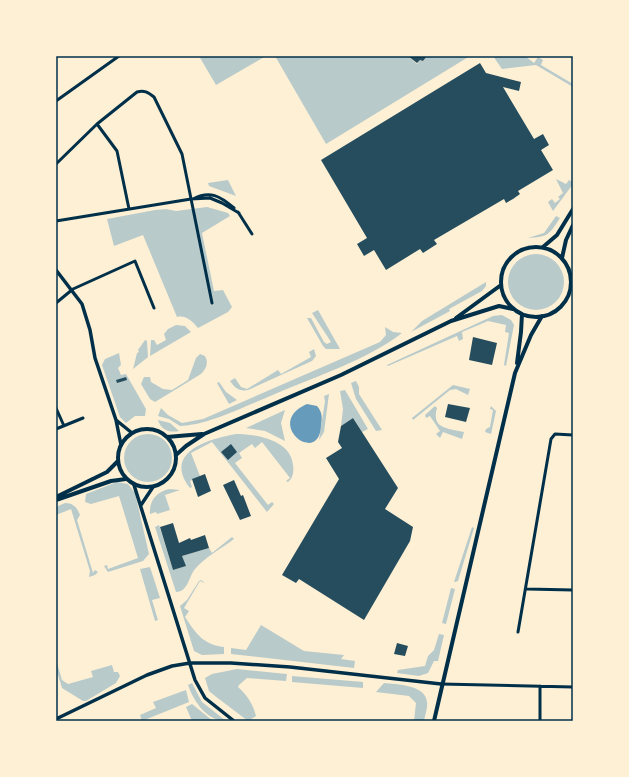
<svg xmlns="http://www.w3.org/2000/svg" width="629" height="777" viewBox="0 0 629 777" font-family="'Exo 2',sans-serif">
	<rect width="100%" height="100%" fill="#fdf0d5"/>
	<!-- green -->
	<path fill="#b9caca" d="M199,56H266L216,85Z
		M275,56H408L417,64L420,60L423,61L427,56H470L326,144Z
		M493,56H525L534,63L538,57L543,60L541,65L573,84V87L536,65L502,69Z
		M556,179L566,184L569,180L573,182V184L553,211L548,202L552,199L555,203L560,199L558,197L563,193Z
		M228,180L236,196L209,186L208,183Z
		M207,207L228,213L230,216L202,233L214,291L223,290L232,307L228,312L198,328C192,321 186,315 177,317L143,235L114,246L107,219L155,210L166,209L176,211Z
		M556,216L560,218C549,235 548,237 528,238L544,233Z
		M508 282a28 28 0 1 1 56 0a28 28 0 1 1-56 0Z
		M486,282V286L482,291L449,309L450,311L411,332L422,321Z
		M318,310L340,349H326L323,346L307,318H311L324,342L327,344L331,342L312,313Z
		M502,315L511,320L514,325L506,366L504,365L509,333L505,332L506,325L488,321L462,332L463,339L459,341L457,336L388,366L387,365L493,316Z
		M176,325L185,326L191,332L150,356L151,340H154L157,345L166,340L164,334L168,329Z
		M385,327L393,332L402,333C367,360 315,377 275,394C250,404 207,426 180,426L169,419L158,416L161,408L168,415L182,423L203,419L380,342L386,335Z
		M145,340L147,341L148,357L133,369L137,353L139,352L138,350Z
		M314,349L316,356L312,361L248,390C239,392 234,387 230,381L235,378L241,387L247,389L278,370L281,374L311,357L309,352Z
		M119,353L121,365L118,368L121,375L126,374L146,409L145,416H135L126,423L120,417L102,365L105,359Z
		M200,354L205,356C209,363 206,369 201,374L155,402L150,399L141,384L144,377H150L151,382L163,389L172,390L188,380L196,358Z
		M356,381L359,387V394L382,430L376,431L356,399L351,383Z
		M219,382L226,392L237,400L229,404L217,383Z
		M453,385L470,389L468,395L456,389L450,390L413,420L412,418Z
		M345,390L368,429L362,432L353,418L341,426L343,409L340,391Z
		M329,394L324,432L319,440L325,401L324,396Z
		M435,406L437,408C431,429 448,428 464,432L462,439L443,432L440,438L436,434L440,431L430,416L426,418L425,415Z
		M491,406L496,411L491,434L485,432L486,429L490,427L493,410L490,409Z
		M285,410L281,423L285,441L265,431L246,428Z
		M158,420L170,423L179,431C169,433 161,430 158,420Z
		M124 458a24 24 0 1 1 48 0a24 24 0 1 1-48 0Z
		M236,434C257,434 291,440 293,465C294,472 293,478 288,482L286,481L290,478L262,442L255,448L252,444L239,453L242,458L235,463L268,505L272,502L274,504L267,512L212,442L191,453L200,476L190,481L192,487L190,488C162,452 209,439 236,434Z
		M117,482L128,484L135,493L149,554L143,561L108,572L104,566L107,565L108,569L138,558L119,496L91,504L85,502L86,494Z
		M169,489L180,490L165,495L170,510L157,514L156,512L150,514C149,501 156,492 169,489Z
		M65,503C74,503 77,508 80,515L77,520L93,573L95,570L98,572L95,575L89,577L90,571L71,509L56,515V507Z
		M159,525L173,570L185,566L182,556L209,548L212,553L232,537L234,539C222,548 204,558 195,569C189,576 188,592 176,592L155,527Z
		M472,527L474,528L458,581L455,582H454Z
		M150,567L160,598L152,600L158,620L155,621L140,569Z
		M201,580L205,583L200,581L184,608L189,611L185,617C196,634 204,645 224,647V654L202,655L194,651L180,606L187,600L199,581Z
		M451,588L455,589L446,624L442,623Z
		M261,625L304,651L344,655L341,659L355,661L354,668L231,654V648L246,650Z
		M439,634L444,635L438,661H434L428,673L419,676L397,673L398,670L425,666L428,656L434,650Z
		M56,660L62,680L68,684L93,677L91,671L112,665L114,672H118L120,676L116,683L86,701H83L62,688L56,668Z
		M237,669L287,674L286,681L247,678L239,685L238,687C247,695 253,704 256,716L248,721L215,696L209,691L205,678L212,674Z
		M292,676L363,682V688L292,682Z
		M192,683L202,702L226,721C207,721 194,702 188,685Z
		M384,683C396,684 426,685 427,702C428,708 425,715 424,721H414L416,703L409,696L376,692Z
		M186,690L189,702L142,721L140,715L156,708L153,702Z
		M192,704L213,721H192L186,707Z"/>
	<!-- water -->
	<path fill="#669bbc" d="M307,404L317,406C323,413 322,418 321,426C319,467 263,423 307,404Z"/>
	<!-- building -->
	<path fill="#264d5e" d="M408,56H427L423,61L420,60L417,63Z
		M480,63L486,73L521,82L519,91L503,87L534,139L543,134L549,145L541,150L553,170L518,191L520,194L513,199L506,203L504,199L434,240L437,244L423,253L420,249L386,270L374,250L364,256L357,244L367,238L321,160Z
		M473,337L497,343L492,365L469,360Z
		M126,377L127,380L117,383L116,380Z
		M448,404L470,408L466,422L445,417Z
		M353,418L398,488L385,509L413,527L410,541L364,620L299,579L296,583L282,575L339,479L326,458L342,448L338,442L341,426Z
		M231,444L237,452L228,460L221,452Z
		M205,474L211,491L198,497L192,479Z
		M234,480L241,496L243,495L251,516L240,520L223,485Z
		M173,523L179,543L190,538L191,540L205,535L209,548L182,556L186,566L173,570L160,527Z
		M397,643L408,646L405,656L394,654Z"/>
	<g fill="none" stroke-linecap="round" stroke-linejoin="round">
		<!-- service -->
		<path stroke="#003049" stroke-width="1.5" d="M573,237V243"/>
		<!-- minor -->
		<path stroke="#003049" stroke-width="3" d="M56,101L119,56
			M97,124L117,151L129,209
			M56,164L97,124L137,92C144,90 148,92 154,97L182,154L212,303
			M193,199C210,190 220,196 234,208
			M238,212L252,234
			M56,221L191,199L210,198L222,203L239,213
			M56,303L73,289L135,261L154,308
			M56,408L64,426
			M56,429L83,418
			M527,589L573,590
			M518,632L551,439L555,434L573,435
			M441,684L573,687
			M540,686V721"/>
		<!-- tertiary -->
		<path stroke="#003049" stroke-width="3.5" d="M56,270L82,304L90,330L95,358L116,420L121,445
			M116,420L132,433
			M134,485L195,680L205,698L234,721
			M141,505L153,487
			M56,719L147,675L172,666L190,663H231L290,667L441,684"/>
		<!-- secondary -->
		<path stroke="#003049" stroke-width="4" d="M543,247L557,235L573,209
			M501 282a35 35 0 1 1 70 0a35 35 0 1 1-70 0Z
			M562,258L566,240L573,225
			M456,318L501,285
			M517,363L521,332L522,314
			M118 458a29 29 0 1 1 58 0a29 29 0 1 1-58 0Z
			M167,437L202,434
			M176,455L186,446L204,434L341,375L451,321L499,306L513,309
			M56,497L107,472L118,461
			M56,500L111,481L126,479
			M434,721L515,373L531,335L542,316"/>
	</g>
	<!-- border -->
	<rect width="629" height="777" fill="none" stroke="#fdf0d5" stroke-width="114"/>
	<rect x="57" y="57" width="515" height="663" fill="none" stroke="#003049" stroke-width="1.5"/>
</svg>
